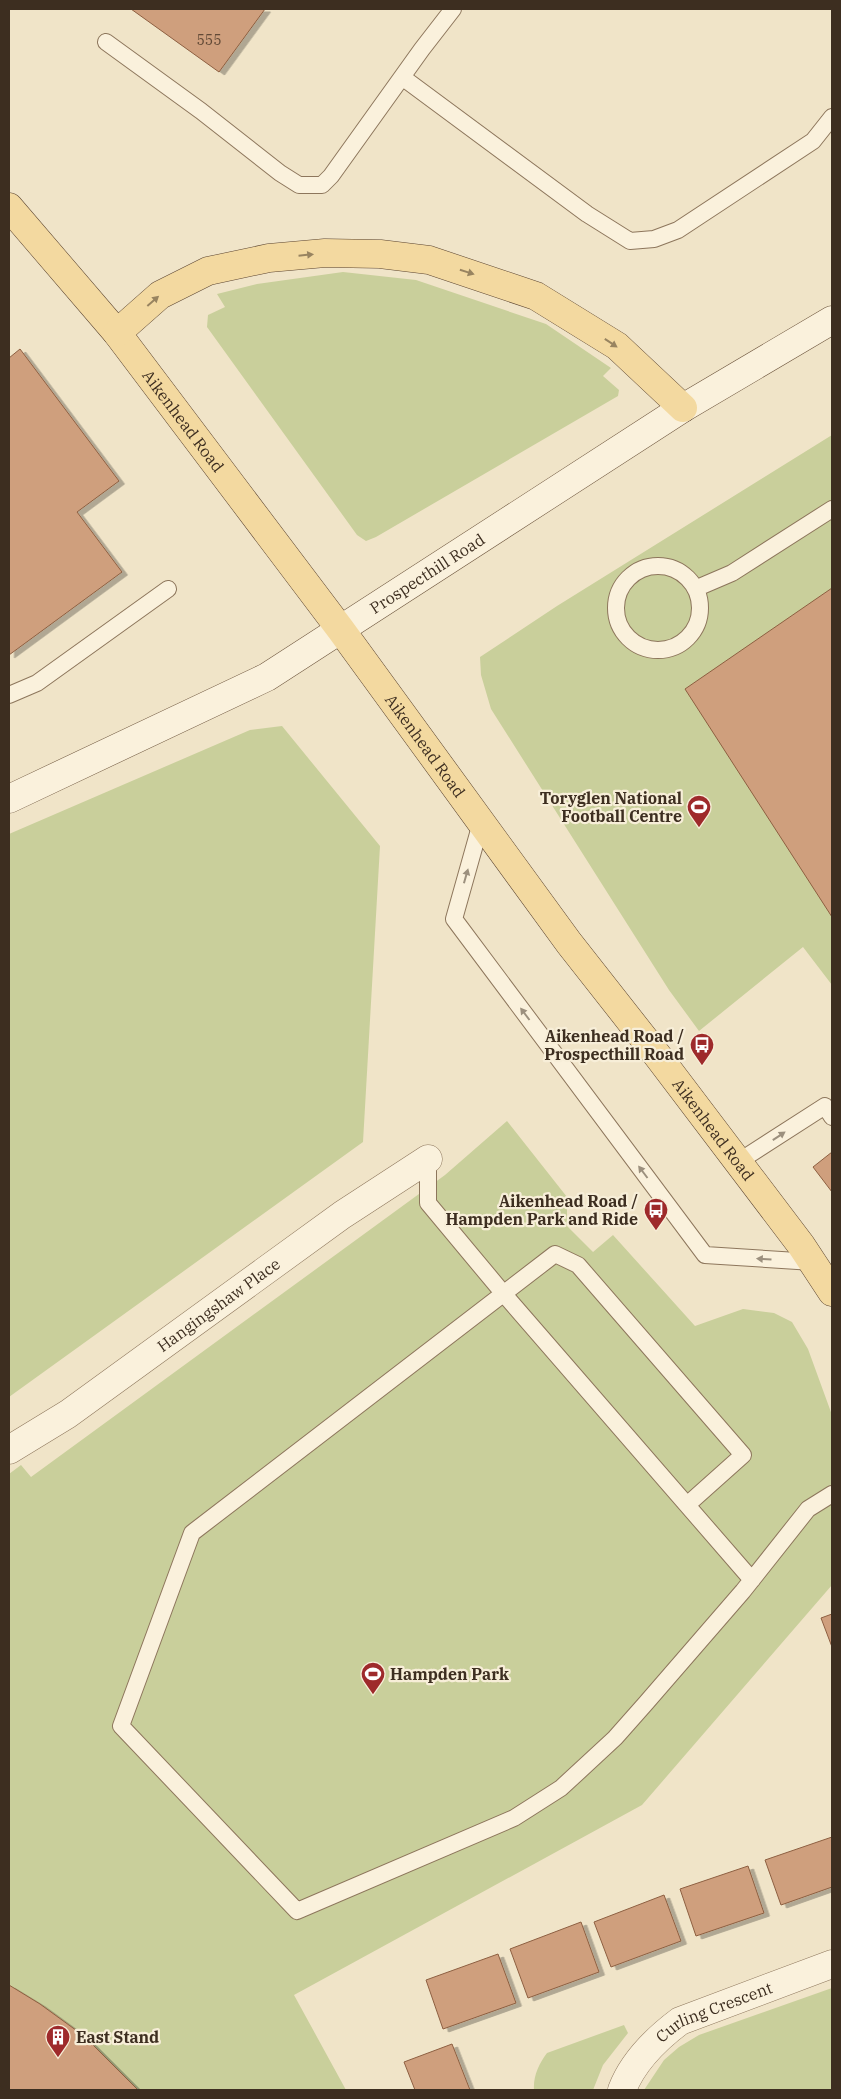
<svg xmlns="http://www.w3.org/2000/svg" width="841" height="2099" viewBox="0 0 841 2099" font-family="'IBM Plex Serif',serif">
	<defs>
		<filter id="shadow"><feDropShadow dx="5.5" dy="3" stdDeviation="0" flood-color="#0004"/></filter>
	</defs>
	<rect width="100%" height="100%" fill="#f0e4c8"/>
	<!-- green -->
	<path fill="#c9cf9b" d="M343,272L416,280L546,324L611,368L603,376L619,390L618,396L376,537L366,541L357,535L207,327L208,315L225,307L217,294L257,284Z
		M832,435V985L803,947L699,1031L669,990L491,709L481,675L480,657L557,606Z
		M282,726L380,846L363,1142L9,1397V834L250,730Z
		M507,1121L567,1197V1226L593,1252L613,1235L695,1326L743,1309L774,1313L792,1322L808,1349L832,1415V1585L642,1805L294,1995L346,2090H9V1474L21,1465L31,1477L445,1175Z
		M832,1988V2090H644L664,2060L679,2047L699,2035Z
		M624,2025L628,2033L603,2065L593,2090H534C533,2076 539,2064 547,2053Z"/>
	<!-- building -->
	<path fill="#cf9f7d" stroke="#8d5f41" filter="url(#shadow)" d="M131,9H265L219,72Z
		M20,349L119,481L77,512L122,572L9,655V358Z
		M832,588V917L685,689Z
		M832,1152V1192L813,1167Z
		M832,1614V1647L821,1618Z
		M832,1837V1887L781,1905L765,1860Z
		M748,1866L764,1913L696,1936L680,1889Z
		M664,1895L681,1941L611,1967L594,1922Z
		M581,1922L599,1972L528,1998L510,1949Z
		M498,1954L516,2003L443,2029L426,1980Z
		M9,1985L40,2004L84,2036L138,2090H9Z
		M452,2044L470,2090H415L404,2062Z"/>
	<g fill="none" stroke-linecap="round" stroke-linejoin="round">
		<defs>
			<path id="lane" d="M106,42L201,111L280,173L299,185H322L331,176L422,49L453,9
				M402,77L587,214L630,241L654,239L678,230L813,141L832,117
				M616 608a42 42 0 1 1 84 0a42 42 0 1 1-84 0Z
				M697,588L732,573L832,509
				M9,695L37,683L168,589
				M481,823L454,919L705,1255L813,1262
				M428,1159V1203L503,1293L752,1580
				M738,1162L825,1106L832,1117
				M687,1505L743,1455L578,1265L555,1254L192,1533L121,1726L297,1911L514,1818L561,1788L615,1738L646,1703L743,1591L808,1509L832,1494"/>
			<g id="street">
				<path id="s1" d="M9,1450L68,1414L342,1215L428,1159"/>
				<path id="s2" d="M622,2090C633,2061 656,2039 680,2021L832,1964"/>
			</g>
			<g id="secondary">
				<path id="s3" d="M9,799L267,677L683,408L832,320"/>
			</g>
			<g id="primary">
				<path id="s4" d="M9,207L117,333L341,630L569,943L657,1055L801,1245L832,1292"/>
				<path d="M117,333L160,295L208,271L269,258L325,253L380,254L429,260L536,296L617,346L683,408"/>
			</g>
		</defs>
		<!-- lane casing -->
		<use href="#lane" stroke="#8d765c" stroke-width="18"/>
		<!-- street casing -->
		<use href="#street" stroke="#8d765c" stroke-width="29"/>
		<!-- secondary casing -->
		<use href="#secondary" stroke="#6f573f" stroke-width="29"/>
		<!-- primary casing -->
		<use href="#primary" stroke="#5b4430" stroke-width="29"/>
		<!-- lane -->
		<use href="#lane" stroke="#faf1dc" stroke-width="16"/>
		<!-- street -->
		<use href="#street" stroke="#faf1dc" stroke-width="28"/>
		<!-- secondary -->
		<use href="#secondary" stroke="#faf1dc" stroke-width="28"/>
		<!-- primary -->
		<use href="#primary" stroke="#f3d9a0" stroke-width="28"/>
	</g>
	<!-- one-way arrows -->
	<defs><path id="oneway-solid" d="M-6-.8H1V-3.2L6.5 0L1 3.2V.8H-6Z" transform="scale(1.25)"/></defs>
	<g fill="#988460">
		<use href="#oneway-solid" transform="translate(306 255) rotate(-6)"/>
		<use href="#oneway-solid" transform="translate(467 272) rotate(18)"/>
		<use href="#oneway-solid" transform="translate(153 301) rotate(-41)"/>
		<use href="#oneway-solid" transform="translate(611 343) rotate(34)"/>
	</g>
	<g fill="#9c907e">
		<use href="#oneway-solid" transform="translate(466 876) rotate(-74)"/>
		<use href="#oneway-solid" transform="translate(525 1014) rotate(-127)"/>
		<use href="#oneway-solid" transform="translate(779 1136) rotate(-34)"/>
		<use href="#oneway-solid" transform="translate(643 1172) rotate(-127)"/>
		<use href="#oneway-solid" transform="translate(764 1259) rotate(-176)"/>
	</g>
	<!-- icons -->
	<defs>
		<symbol id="stadium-pin" viewBox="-11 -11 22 30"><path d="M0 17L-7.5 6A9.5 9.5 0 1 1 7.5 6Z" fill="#9e2a2b" stroke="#f7eed8"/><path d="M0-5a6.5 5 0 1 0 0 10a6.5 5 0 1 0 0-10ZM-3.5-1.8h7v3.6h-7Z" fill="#fff"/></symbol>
		<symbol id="bus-pin" viewBox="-11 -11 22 30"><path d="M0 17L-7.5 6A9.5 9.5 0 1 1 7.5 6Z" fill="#9e2a2b" stroke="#f7eed8"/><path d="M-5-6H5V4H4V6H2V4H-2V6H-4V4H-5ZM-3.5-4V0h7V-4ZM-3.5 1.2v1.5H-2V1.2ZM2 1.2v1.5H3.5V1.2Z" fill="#fff"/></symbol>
		<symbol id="building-pin" viewBox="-11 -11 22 30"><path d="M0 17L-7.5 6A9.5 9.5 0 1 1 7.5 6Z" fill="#9e2a2b" stroke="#f7eed8"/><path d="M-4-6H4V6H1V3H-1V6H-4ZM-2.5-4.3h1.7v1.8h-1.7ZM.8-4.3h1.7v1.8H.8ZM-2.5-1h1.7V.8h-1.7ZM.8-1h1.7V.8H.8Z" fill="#fff"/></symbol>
	</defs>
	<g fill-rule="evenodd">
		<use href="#stadium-pin" x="685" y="793" width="28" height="38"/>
		<use href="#bus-pin" x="688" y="1031" width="28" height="38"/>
		<use href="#bus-pin" x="642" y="1196" width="28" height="38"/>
		<use href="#stadium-pin" x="359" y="1660" width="28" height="38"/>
		<use href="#building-pin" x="44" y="2023" width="28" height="38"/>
	</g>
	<g text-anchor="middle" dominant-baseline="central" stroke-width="4.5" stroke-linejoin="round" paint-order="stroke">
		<!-- number labels -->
		<g font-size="14" fill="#624a37">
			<text x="209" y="40">555</text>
		</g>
		<!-- street labels -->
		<g font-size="16" fill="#3d2e20" stroke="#f7eed8">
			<text stroke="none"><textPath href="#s4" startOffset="276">Aikenhead Road</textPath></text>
			<text stroke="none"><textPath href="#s3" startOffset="476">Prospecthill Road</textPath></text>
			<text stroke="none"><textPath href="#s4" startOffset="681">Aikenhead Road</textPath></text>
			<text stroke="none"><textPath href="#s4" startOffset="1161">Aikenhead Road</textPath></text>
			<text stroke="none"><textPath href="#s1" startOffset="255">Hangingshaw Place</textPath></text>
			<text stroke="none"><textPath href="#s2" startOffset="126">Curling Crescent</textPath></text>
		</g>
		<!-- poi labels -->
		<g font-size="16" font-weight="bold" fill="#3d2e20" stroke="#f7eed8" text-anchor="end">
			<text x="682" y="798">Toryglen National<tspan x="682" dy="18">Football Centre</tspan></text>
			<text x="684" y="1036">Aikenhead Road /<tspan x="684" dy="18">Prospecthill Road</tspan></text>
			<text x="638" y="1201">Aikenhead Road /<tspan x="638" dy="18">Hampden Park and Ride</tspan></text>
			<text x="390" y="1674" text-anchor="start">Hampden Park</text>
			<text x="76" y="2037" text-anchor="start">East Stand</text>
		</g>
	</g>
	<!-- border -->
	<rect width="841" height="2099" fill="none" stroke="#3d2e20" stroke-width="20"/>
</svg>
